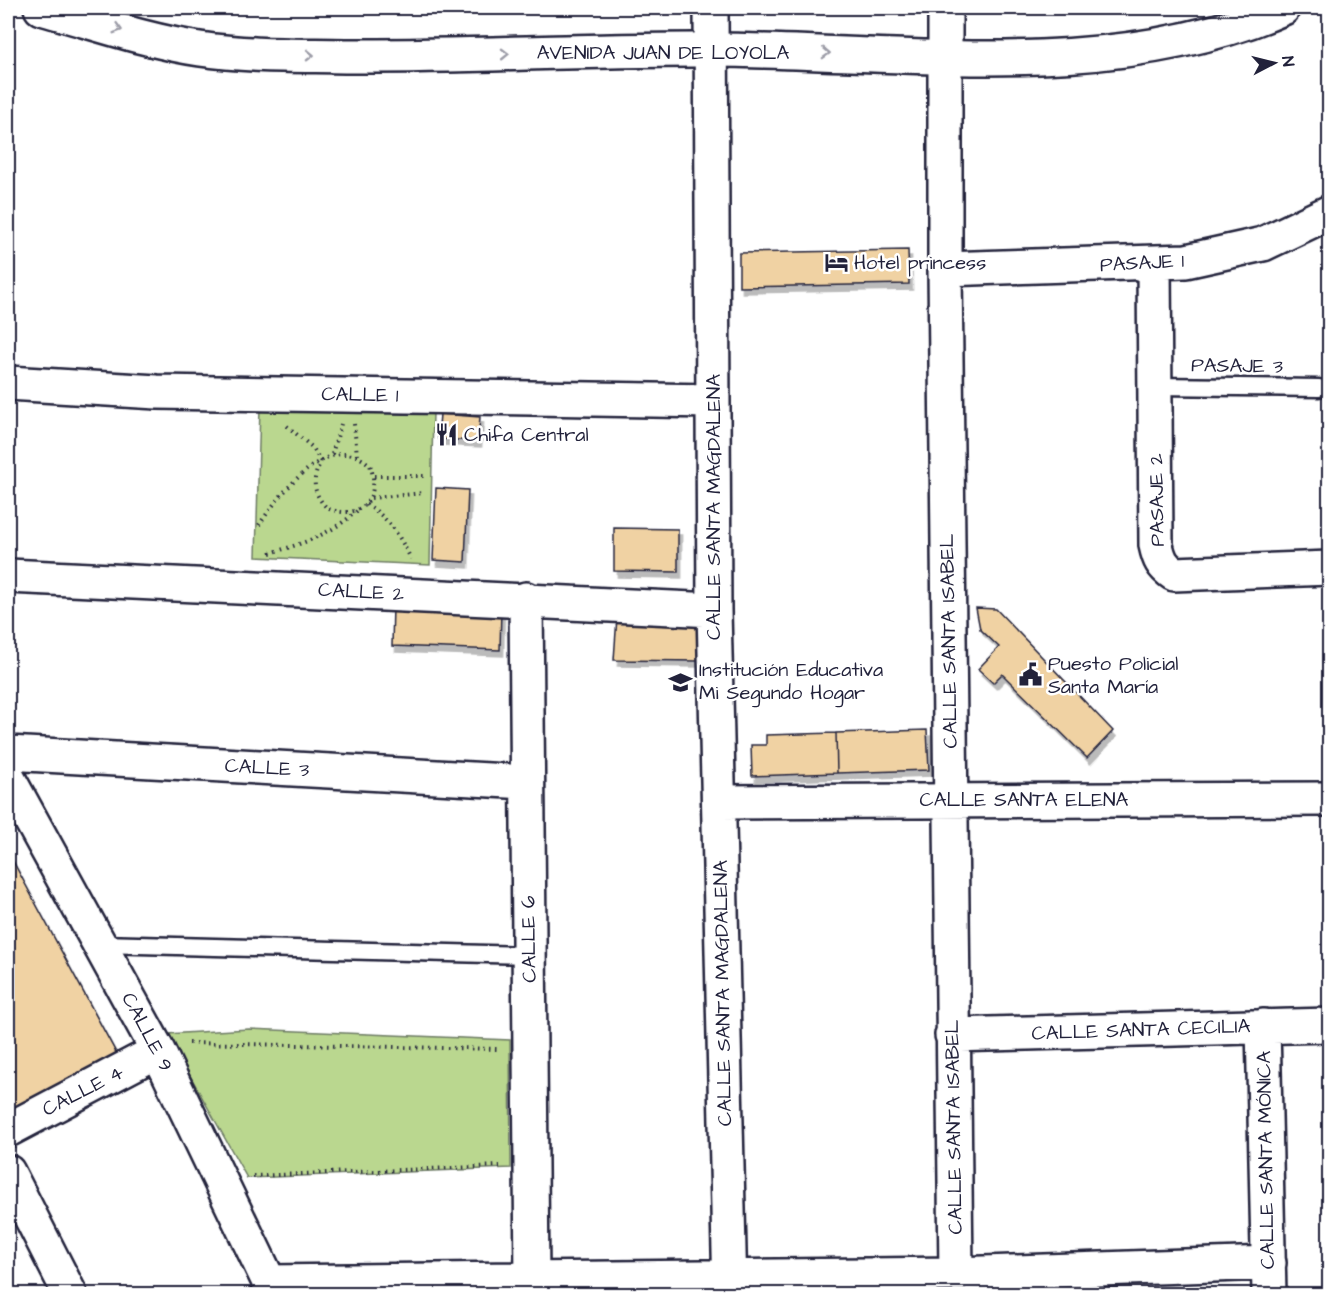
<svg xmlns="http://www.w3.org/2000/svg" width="1337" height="1302" viewBox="0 0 1337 1302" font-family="'Architects Daughter',sans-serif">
	<defs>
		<filter id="shadow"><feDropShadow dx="3.5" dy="6" stdDeviation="0" flood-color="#0004"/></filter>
	</defs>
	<rect width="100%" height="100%" fill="#fff"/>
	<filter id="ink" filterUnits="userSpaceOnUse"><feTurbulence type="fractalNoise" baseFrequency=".0167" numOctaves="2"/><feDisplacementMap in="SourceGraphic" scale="12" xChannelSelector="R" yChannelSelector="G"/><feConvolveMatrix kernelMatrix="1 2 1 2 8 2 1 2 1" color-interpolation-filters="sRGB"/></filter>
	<g filter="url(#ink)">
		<!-- green -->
		<path fill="#bad78f" stroke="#6e7c65" stroke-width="1.5" d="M260,407L433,411L430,565L256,557Z
			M249,1029L510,1040L511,1168L247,1178L167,1034Z"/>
		<!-- building -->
		<path fill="#f0d2a3" stroke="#22223b" stroke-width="1.5" filter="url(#shadow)" d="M908,250L909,284L739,287V253Z
			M440,414L480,417L478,441L438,439Z
			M436,488L468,490L465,562L433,560Z
			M614,528L678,529V572L614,571Z
			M393,606L501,610L500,650L392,646Z
			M976,608L996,609L1113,731L1087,758L1002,674L993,683L978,669L999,647L980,629Z
			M617,617L688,621L698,630V661L614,660Z
			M927,730L929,770L837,773L836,733Z
			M836,733L837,773L752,776L751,745H766V735Z
			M8,852L121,1062L8,1118Z"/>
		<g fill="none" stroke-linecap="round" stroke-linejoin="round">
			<defs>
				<path id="lane" d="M1155,386L1319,388
					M100,944L529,955"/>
				<path id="street" d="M711,8L714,610L730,1294
					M945,8V269L956,1274
					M1154,264L1156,545C1159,559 1162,566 1174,574L1330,568
					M945,269L1186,261L1263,244L1330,212
					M8,383L157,392L713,401
					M8,576L714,610
					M526,599L532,1279
					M8,753L527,782
					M8,778L158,1051L269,1282L271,1294
					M719,802L1330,799
					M1263,1026L1269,1294
					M952,1035L1330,1025
					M8,1130L158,1051
					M8,1172L70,1294
					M269,1282L956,1274L1269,1263"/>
				<path id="secondary" d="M41,8C93,22 146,41 200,49C247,56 297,55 345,56C466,57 588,49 710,50C896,50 1108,85 1283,8"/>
			</defs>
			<!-- lane casing -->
			<use href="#lane" stroke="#22223b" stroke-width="21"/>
			<!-- street casing -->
			<use href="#street" stroke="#22223b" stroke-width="38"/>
			<!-- secondary casing -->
			<use href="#secondary" stroke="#22223b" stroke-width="38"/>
			<!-- path -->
			<path stroke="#22223b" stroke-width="4" stroke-dasharray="1.5 4.5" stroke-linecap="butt" d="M354,424L357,455
				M287,426L313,448L321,462
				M332,454L341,424
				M374,476H425
				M371,498L424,493
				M366,504C389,518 399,535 411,559
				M259,525C280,494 330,428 370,465C382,498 360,522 327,508C313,494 311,479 321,462
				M270,553C303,544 331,534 357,511
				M189,1043L499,1049
				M253,1176L500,1166"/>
			<!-- lane -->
			<use href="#lane" stroke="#fff" stroke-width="16"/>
			<!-- street -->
			<use href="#street" stroke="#fff" stroke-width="33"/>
			<!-- secondary -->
			<use href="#secondary" stroke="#fff" stroke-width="33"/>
		</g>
		<!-- one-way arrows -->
		<defs><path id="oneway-chevron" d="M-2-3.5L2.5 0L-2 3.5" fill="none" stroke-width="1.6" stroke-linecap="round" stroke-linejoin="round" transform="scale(1.5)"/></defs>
		<g stroke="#9c9ca7">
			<use href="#oneway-chevron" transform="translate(118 29) rotate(16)"/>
			<use href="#oneway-chevron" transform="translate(826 53) rotate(2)"/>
			<use href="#oneway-chevron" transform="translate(505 54) rotate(-1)"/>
			<use href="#oneway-chevron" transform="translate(310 55) rotate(1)"/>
		</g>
	</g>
	<!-- icons -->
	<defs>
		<symbol id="hotel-bare" viewBox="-9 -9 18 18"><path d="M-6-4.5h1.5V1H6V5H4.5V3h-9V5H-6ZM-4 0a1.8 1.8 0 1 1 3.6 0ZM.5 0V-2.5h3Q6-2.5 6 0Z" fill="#22223b" stroke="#fff" stroke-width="2.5" paint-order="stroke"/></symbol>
		<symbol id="restaurant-bare" viewBox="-9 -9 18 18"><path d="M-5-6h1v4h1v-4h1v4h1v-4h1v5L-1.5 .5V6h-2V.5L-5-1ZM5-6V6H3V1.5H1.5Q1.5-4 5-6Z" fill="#22223b" stroke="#fff" stroke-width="2.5" paint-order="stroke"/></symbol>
		<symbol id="civic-bare" viewBox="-9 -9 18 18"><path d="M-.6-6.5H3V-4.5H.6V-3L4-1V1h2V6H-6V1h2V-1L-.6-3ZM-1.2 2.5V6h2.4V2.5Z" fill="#22223b" stroke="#fff" stroke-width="2.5" paint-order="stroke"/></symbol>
		<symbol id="school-bare" viewBox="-9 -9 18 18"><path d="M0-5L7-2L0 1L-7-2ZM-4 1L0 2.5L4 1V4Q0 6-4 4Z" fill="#22223b" stroke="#fff" stroke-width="2.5" paint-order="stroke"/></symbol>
	</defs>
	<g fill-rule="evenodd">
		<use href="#hotel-bare" x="820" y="246" width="33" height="33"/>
		<use href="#restaurant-bare" x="430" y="418" width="33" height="33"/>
		<use href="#civic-bare" x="1014" y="658" width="33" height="33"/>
		<use href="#school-bare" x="664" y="666" width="33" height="33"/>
	</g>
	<g text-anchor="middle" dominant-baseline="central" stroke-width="5" stroke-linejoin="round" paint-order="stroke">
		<!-- street labels -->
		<g font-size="20" fill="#22223b" stroke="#fff">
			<text x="663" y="53">AVENIDA JUAN DE LOYOLA</text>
			<text transform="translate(1142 263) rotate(-3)">PASAJE 1</text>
			<text transform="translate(1237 366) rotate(1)">PASAJE 3</text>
			<text transform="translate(360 395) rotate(1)">CALLE 1</text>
			<text transform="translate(1157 500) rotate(-91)">PASAJE 2</text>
			<text transform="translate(714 507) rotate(-90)">CALLE SANTA MAGDALENA</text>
			<text transform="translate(361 592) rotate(3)">CALLE 2</text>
			<text transform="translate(949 641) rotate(-91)">CALLE SANTA ISABEL</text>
			<text transform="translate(267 768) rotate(3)">CALLE 3</text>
			<text x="1024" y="800">CALLE SANTA ELENA</text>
			<text transform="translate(529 939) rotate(-91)">CALLE 6</text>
			<text transform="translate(723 993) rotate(-91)">CALLE SANTA MAGDALENA</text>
			<text transform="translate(1141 1030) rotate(-2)">CALLE SANTA CECILIA</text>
			<text transform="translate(147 1032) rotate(62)">CALLE 9</text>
			<text transform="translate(83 1091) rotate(-27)">CALLE 4</text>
			<text transform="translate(954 1127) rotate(-91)">CALLE SANTA ISABEL</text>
			<text transform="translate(1266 1160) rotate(-91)">CALLE SANTA MÓNICA</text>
		</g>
		<!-- poi labels -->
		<g font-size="20" fill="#22223b" stroke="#fff" text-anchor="start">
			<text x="854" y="263">Hotel princess</text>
			<text x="464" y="435">Chifa Central</text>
			<text x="1048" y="664">Puesto Policial<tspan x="1048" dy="23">Santa María</tspan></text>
			<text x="699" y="670">Institución Educativa<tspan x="699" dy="23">Mi Segundo Hogar</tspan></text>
		</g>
	</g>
	<!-- margin -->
	<rect width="1337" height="1302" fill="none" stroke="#fff" stroke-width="30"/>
	<rect x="15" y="15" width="1307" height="1272" fill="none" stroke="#22223b" stroke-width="2" filter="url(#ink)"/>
	<!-- north arrow -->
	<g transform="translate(1274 63) rotate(83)" stroke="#ffffff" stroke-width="4.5" paint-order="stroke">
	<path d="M0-4.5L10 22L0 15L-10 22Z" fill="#22223b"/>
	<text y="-9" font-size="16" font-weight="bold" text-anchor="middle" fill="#22223b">N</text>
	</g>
</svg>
